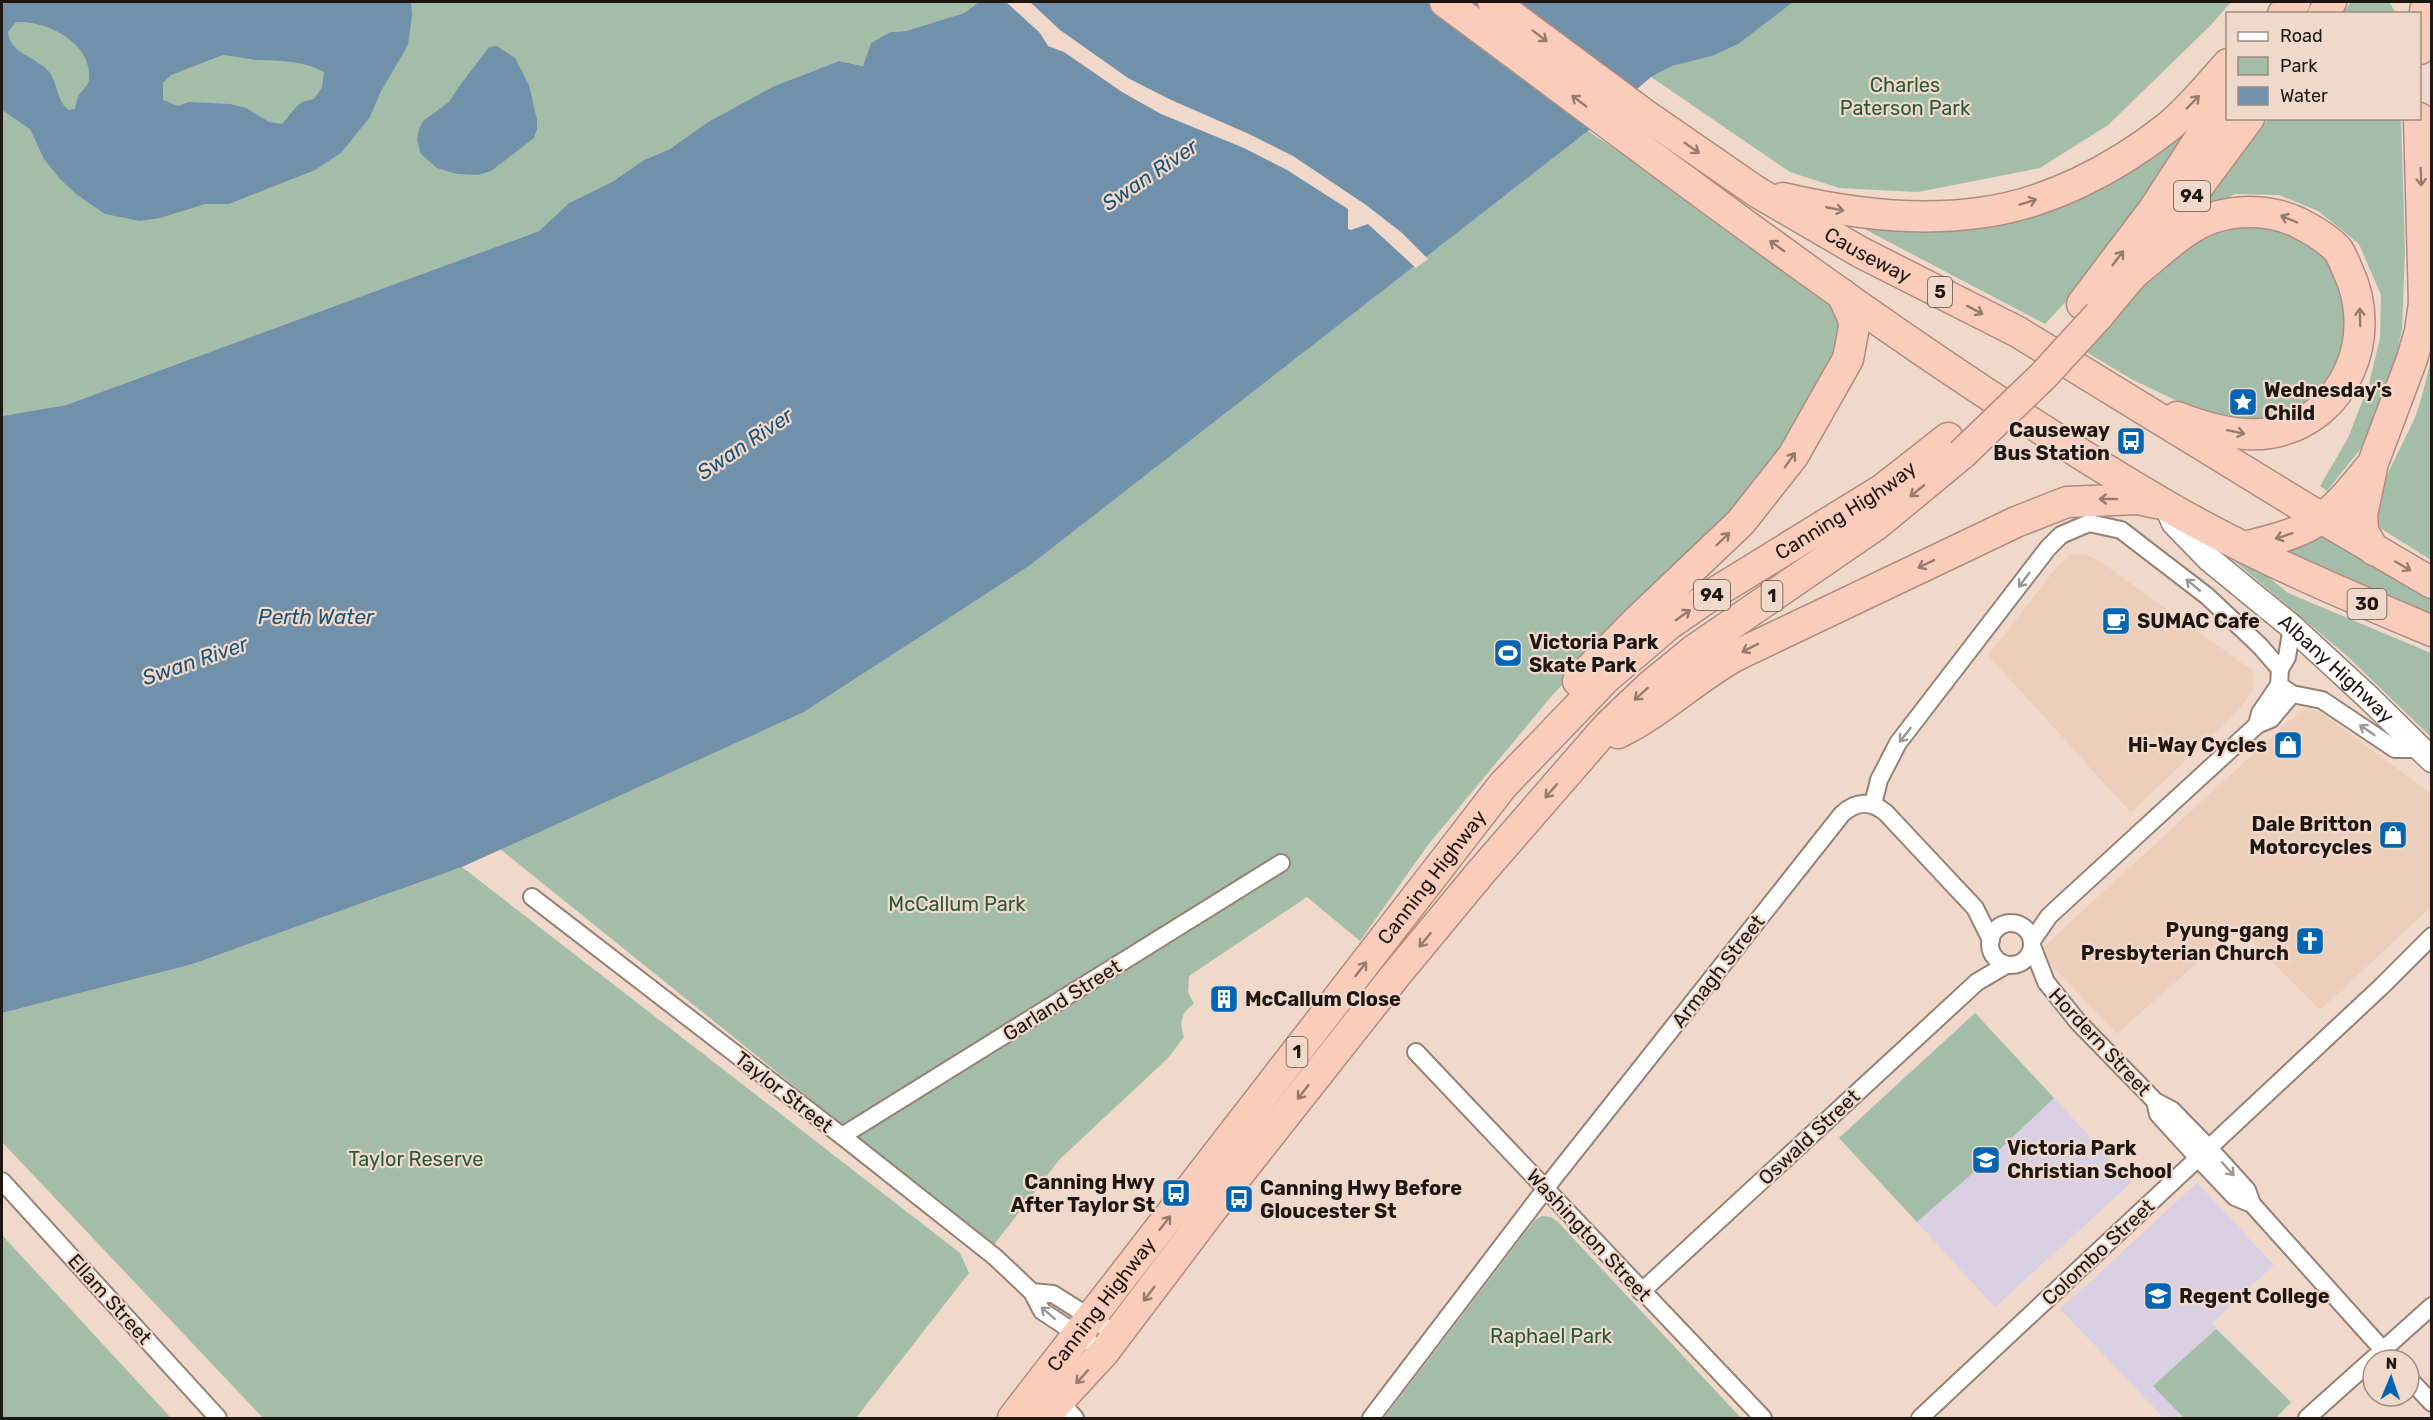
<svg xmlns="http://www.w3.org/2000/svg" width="2433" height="1420" font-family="Rubik,sans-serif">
<rect width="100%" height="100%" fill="#f0d9cb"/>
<path fill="#eccfbb" d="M2084 554 2098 560 2253 671V690L2241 707 2131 813 1988 655 2061 562 2071 555Z
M2302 709 2318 711 2431 793V907L2320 1010 2237 927 2117 1034 2046 960 2039 951Z"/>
<path fill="#dad0e4" d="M1975 1013 2132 1182 1995 1307 1839 1138Z
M2197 1183 2274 1265 2212 1323 2291 1402 2276 1418H2164L2060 1309Z"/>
<path fill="#a4bda8" d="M2 2H979L964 13 906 31 890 32 871 43 863 66 839 61 772 87 708 122 670 149 644 160 612 182 569 203 539 231 66 405 2 416Z
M1793 2H2231L2211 25 2108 125 2040 168 1918 192 1839 188 1790 172 1651 77 1672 66 1712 56Z
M2351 2H2389L2396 13H2343Z
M2268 119H2401L2405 251 2402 329 2390 387 2363 446 2327 491 2320 486 2348 438 2369 384 2380 338 2381 295 2359 244 2318 211 2279 195 2235 194 2190 216Z
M1588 131 1800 272 1837 308 1845 330 1817 394 1733 521 1598 646 1550 698 1428 845 1360 941 1307 897 1189 976 1188 992 1194 1004C1181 1012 1179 1023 1184 1037L1168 1058 1059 1160 993 1246 500 849 804 712 1029 566Z
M2176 131 2187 139 2071 296 2045 324 1853 223 1966 224Z
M2265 224 2301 237 2327 260 2346 290 2343 364 2319 394 2283 416 2243 421 2192 408 2133 380 2086 352C2114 319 2167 251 2205 235 2224 227 2244 226 2265 224Z
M2431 359V560L2380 528C2370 491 2406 444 2418 409 2423 393 2427 376 2431 359Z
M2318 532 2431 600V623L2276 557 2301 535Z
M2229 556 2265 574 2288 593 2431 653V737L2346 655Z
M462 867 960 1253 969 1273 856 1418H263L2 1142V1013L193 964Z
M1975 1013 2054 1098 1999 1150 1917 1222 1839 1138Z
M1542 1216 1551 1217 1558 1222 1741 1418H1384L1535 1220Z
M2 1235 171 1418H2Z
M2216 1329 2291 1402 2276 1418H2184L2153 1386Z"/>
<path fill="#7091a9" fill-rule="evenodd" d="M2 2H411L412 15 408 45 380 93 370 117 341 153 315 170 229 204H205L160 218 140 221 105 214 76 194 60 179 44 159 30 129 2 110ZM16 22C47 20 93 43 89 80 88 86 82 90 79 95 77 99 76 104 75 109L69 110C57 102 58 85 50 73 38 57 9 54 8 32ZM223 55C235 56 246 59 257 60 282 61 301 60 324 72L322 87 314 99C294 102 295 111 282 124L269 122 246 108 230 104 189 102 178 106 163 100V83L171 75Z
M979 2H1793L1738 44 1712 56 1672 66 1651 77 1588 131 1029 566 804 712 462 867 193 964 2 1013V416L66 405 539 231 569 203 612 182 644 160 670 149 708 122 772 87 839 61 863 66 871 43 890 32 906 31 964 13Z
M497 46 515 58 529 85 537 120V129L534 138 491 171 478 175 457 174 437 168 421 154 417 140 419 129 423 121 449 102 458 88 489 47Z"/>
<path fill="#f0d9cb" d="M1006 2H1030L1060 30 1128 78 1169 99 1249 134 1293 156 1366 205 1401 232 1428 259 1416 268 1368 224 1351 230 1348 229V209L1287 170 1244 148 1161 114 1122 92 1064 52 1048 46 1040 33Z"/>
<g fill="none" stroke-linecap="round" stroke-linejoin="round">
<g stroke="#968275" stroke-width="20">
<path id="street" d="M2292 627 2287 657 2280 669 2279 685 2292 694 2322 700 2395 749H2419
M2257 725 2260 713 2279 685
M1873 804 1879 780 1898 743 2048 548 2061 535 2089 523 2121 530 2207 596 2260 646 2280 669
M532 897 842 1136 995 1257 1032 1292 1042 1311 1104 1352
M1990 944a21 21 0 1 1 42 0a21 21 0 1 1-42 0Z
M2032 941 2049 916 2257 725 2271 719 2292 694
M2032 946 2046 982 2078 1022 2155 1101 2172 1110 2209 1148 2247 1190 2252 1204 2392 1360
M1416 1052 1763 1418
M2155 1101 2158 1114 2198 1158 2235 1197 2252 1204
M842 1136 1281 863
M2 1181 218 1418
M1032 1292 1053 1294 1118 1335
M1641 1292 1977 982 2006 965
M2409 1379 2432 1403
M1060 1401 1075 1418
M1371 1418 1556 1175 1842 814C1856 801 1871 800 1886 813L1975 908 1991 940
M1920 1418 2382 986 2432 936
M2307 1418 2432 1306"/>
</g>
<g stroke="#968275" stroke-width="27">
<g id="secondary">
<path id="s1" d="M2166 505 2174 523 2209 559 2292 627 2369 698 2432 760"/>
</g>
</g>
<g stroke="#ad8d80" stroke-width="33">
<g id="highway">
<path d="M1445 2C1680 176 1912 357 2165 505 2251 555 2341 593 2432 631"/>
<path id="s2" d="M1493 2 1644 114 1757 192 1860 252 2018 332 2323 519 2432 583"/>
<path d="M2283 14 2295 2"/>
<path d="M2323 14 2331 2"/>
<path d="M2420 49 2421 31 2427 2"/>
<path d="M1783 198C1847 213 1913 222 1978 213 2046 205 2115 169 2168 127 2190 109 2209 85 2228 64"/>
<path d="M2134 273C2158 255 2183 228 2212 218 2239 209 2271 210 2297 222 2311 229 2327 238 2338 250 2342 256 2345 264 2348 271 2379 336 2346 420 2270 433 2240 438 2205 428 2177 417"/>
<path d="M2082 304 2154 209 2228 95"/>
<path d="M2099 315 2134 273 2249 118"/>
<path d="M2244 547C2311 531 2326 523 2369 468"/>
<path d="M2374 550 2363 531 2362 515 2373 463 2412 359 2420 331 2424 303 2419 118"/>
<path d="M1578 681 1638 620 1741 522 1793 456 1848 359 1854 327 1853 318 1842 294"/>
<path d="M1618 733C1660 713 1694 679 1735 656L2016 522 2067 502 2138 499 2157 503"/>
<path id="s3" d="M1013 1418 1503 785 1606 678 1668 625 1716 592 1883 489 1948 438"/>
<path d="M1043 1418 1104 1352 1234 1180 1395 976 1482 871 1607 727 1650 686 1694 650 1876 525 1962 454"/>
</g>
</g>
<use href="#street" stroke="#fff" stroke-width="16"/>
<use href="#secondary" stroke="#fff" stroke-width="24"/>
<use href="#highway" stroke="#faccbb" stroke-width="30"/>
<g stroke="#ad8d80" stroke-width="33" stroke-linecap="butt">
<path id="highway-bridge" d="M1962 454 2043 376 2099 315"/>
</g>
<use href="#highway-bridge" stroke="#faccbb" stroke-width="30"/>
</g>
<defs><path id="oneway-shaft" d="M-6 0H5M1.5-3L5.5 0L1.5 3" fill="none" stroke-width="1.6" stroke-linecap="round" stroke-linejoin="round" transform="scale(1.5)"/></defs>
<g stroke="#977b6f">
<use href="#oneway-shaft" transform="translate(1540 36) rotate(37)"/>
<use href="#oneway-shaft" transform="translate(1579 101) rotate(-143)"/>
<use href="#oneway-shaft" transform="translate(2193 102) rotate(-46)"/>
<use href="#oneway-shaft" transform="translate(1692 148) rotate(35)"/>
<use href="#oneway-shaft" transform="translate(2421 177) rotate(88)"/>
<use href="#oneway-shaft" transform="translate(2028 202) rotate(-17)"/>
<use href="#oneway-shaft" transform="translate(1835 209) rotate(11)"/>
<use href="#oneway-shaft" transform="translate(2289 219) rotate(-157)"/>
<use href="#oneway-shaft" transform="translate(1777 246) rotate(-144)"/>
<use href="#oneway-shaft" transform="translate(2118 258) rotate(-53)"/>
<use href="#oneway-shaft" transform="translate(1975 310) rotate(27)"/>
<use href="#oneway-shaft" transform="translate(2360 317) rotate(-92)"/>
<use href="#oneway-shaft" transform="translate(2236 432) rotate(12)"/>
<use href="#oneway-shaft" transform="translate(1790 460) rotate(-55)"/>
<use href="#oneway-shaft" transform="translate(1917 491) rotate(141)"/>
<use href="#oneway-shaft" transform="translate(2108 499) rotate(180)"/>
<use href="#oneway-shaft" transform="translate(2284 536) rotate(162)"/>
<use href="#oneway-shaft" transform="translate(1723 539) rotate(-44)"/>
<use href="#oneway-shaft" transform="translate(1926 564) rotate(154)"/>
<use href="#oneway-shaft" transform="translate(2403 566) rotate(30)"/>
<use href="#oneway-shaft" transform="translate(1683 615) rotate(-35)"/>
<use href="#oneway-shaft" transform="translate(1750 648) rotate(153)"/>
<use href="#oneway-shaft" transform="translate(1641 694) rotate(138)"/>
<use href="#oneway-shaft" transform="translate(1551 791) rotate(131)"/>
<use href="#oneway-shaft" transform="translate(1425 940) rotate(129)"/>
<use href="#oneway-shaft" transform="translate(1361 969) rotate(-52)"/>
<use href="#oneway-shaft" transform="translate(1303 1092) rotate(128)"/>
<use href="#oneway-shaft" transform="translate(1165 1223) rotate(-52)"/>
<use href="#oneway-shaft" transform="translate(1149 1294) rotate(127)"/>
<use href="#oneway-shaft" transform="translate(1082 1377) rotate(132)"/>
</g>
<g stroke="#9a9794">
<use href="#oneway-shaft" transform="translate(2024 580) rotate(127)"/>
<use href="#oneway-shaft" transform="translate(2193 585) rotate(-140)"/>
<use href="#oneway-shaft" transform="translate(2367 730) rotate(-146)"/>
<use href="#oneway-shaft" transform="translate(1905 735) rotate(128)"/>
<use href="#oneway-shaft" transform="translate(2228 1169) rotate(48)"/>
<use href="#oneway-shaft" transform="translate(1048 1313) rotate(-139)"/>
</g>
<defs>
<g id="sight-square" transform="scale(1.5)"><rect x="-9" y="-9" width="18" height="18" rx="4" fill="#0365b2" stroke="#f0d9cb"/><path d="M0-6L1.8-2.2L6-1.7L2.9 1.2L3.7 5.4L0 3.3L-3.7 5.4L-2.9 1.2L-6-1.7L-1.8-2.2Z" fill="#fff"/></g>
<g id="bus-square" transform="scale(1.5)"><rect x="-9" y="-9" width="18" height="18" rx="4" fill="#0365b2" stroke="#f0d9cb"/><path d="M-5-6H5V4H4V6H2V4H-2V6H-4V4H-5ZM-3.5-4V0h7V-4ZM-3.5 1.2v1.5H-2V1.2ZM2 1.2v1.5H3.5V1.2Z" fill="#fff"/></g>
<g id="cafe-square" transform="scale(1.5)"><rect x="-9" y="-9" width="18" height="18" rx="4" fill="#0365b2" stroke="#f0d9cb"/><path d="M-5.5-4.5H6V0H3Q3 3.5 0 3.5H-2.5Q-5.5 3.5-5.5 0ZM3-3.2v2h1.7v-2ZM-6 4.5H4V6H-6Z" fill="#fff"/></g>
<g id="stadium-square" transform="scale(1.5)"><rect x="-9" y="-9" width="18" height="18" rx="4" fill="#0365b2" stroke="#f0d9cb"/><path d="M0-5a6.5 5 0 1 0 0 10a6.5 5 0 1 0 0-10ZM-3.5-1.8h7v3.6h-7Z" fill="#fff"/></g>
<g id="shop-square" transform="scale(1.5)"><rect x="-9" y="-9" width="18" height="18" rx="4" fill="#0365b2" stroke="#f0d9cb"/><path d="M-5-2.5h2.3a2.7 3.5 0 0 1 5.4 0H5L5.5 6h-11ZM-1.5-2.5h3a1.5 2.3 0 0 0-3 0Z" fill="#fff"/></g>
<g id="church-square" transform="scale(1.5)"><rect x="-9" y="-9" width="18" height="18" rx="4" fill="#0365b2" stroke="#f0d9cb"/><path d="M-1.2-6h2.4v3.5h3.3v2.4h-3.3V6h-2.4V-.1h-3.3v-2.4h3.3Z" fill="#fff"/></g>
<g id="building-square" transform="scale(1.5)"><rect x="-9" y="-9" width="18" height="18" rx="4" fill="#0365b2" stroke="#f0d9cb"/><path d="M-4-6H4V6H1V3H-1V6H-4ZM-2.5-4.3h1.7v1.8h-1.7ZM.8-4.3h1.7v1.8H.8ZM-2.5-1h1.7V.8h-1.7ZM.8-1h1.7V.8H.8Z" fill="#fff"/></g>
<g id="school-square" transform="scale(1.5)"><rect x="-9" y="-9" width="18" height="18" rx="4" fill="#0365b2" stroke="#f0d9cb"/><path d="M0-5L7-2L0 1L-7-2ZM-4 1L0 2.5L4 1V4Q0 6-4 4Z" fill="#fff"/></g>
</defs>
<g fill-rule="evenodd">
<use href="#sight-square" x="2243" y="402"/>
<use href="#bus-square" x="2131" y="441"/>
<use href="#cafe-square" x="2116" y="621"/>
<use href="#stadium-square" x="1508" y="653"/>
<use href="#shop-square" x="2288" y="745"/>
<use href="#shop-square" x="2393" y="835"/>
<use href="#church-square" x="2310" y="941"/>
<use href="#building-square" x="1224" y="999"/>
<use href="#school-square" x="1986" y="1160"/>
<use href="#bus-square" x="1176" y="1193"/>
<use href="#bus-square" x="1239" y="1199"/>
<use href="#school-square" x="2158" y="1296"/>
</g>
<g text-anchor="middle" stroke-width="4.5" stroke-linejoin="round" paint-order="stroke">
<g fill="#f0d9cb" stroke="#5e524a" stroke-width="1.5">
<rect x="2174" y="181" width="36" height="30" rx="4.5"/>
<rect x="1928" y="277" width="24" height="30" rx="4.5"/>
<rect x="1694" y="580" width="36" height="30" rx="4.5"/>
<rect x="1761.5" y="581" width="21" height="30" rx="4.5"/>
<rect x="2347.5" y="589" width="39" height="30" rx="4.5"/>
<rect x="1286.5" y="1037" width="21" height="30" rx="4.5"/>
</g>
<g font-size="18" font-weight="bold" fill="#1f1812">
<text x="2192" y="202">94</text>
<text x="1940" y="298">5</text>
<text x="1712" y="601">94</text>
<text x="1772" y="602">1</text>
<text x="2367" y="610">30</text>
<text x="1297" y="1058">1</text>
</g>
<g font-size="20" fill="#275935" stroke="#f0d9cb">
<text x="1905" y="92">Charles<tspan x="1905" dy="23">Paterson Park</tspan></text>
<text x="957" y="911">McCallum Park</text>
<text x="416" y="1166">Taylor Reserve</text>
<text x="1551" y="1343">Raphael Park</text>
</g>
<g font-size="20" fill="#1f1812" stroke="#f0d9cb">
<text dy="7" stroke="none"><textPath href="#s2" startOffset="453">Causeway</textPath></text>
<text dy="7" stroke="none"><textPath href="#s3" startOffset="1242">Canning Highway</textPath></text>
<text dy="7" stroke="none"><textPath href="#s1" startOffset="238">Albany Highway</textPath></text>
<text dy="7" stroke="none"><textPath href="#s3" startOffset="684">Canning Highway</textPath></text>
<text transform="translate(1718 971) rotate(-52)" y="7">Armagh Street</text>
<text transform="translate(1062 1000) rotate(-32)" y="7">Garland Street</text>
<text transform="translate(2100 1042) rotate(47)" y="7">Hordern Street</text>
<text transform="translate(784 1092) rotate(38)" y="7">Taylor Street</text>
<text transform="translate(1809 1137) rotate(-43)" y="7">Oswald Street</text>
<text transform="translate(1589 1235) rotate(47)" y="7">Washington Street</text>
<text transform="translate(2098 1252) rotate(-43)" y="7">Colombo Street</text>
<text transform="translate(110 1299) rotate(48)" y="7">Ellam Street</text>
<text dy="7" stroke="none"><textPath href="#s3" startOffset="144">Canning Highway</textPath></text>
</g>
<g font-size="20" font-weight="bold" fill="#1f1812" stroke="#f0d9cb" text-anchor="start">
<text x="2264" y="397">Wednesday's<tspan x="2264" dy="23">Child</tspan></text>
<text x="2110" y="437" text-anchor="end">Causeway<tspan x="2110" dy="23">Bus Station</tspan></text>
<text x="2137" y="628">SUMAC Cafe</text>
<text x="1529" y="649">Victoria Park<tspan x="1529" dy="23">Skate Park</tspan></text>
<text x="2267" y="752" text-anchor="end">Hi-Way Cycles</text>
<text x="2372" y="831" text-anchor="end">Dale Britton<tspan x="2372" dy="23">Motorcycles</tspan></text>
<text x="2289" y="937" text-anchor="end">Pyung-gang<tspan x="2289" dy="23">Presbyterian Church</tspan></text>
<text x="1245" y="1006">McCallum Close</text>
<text x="2007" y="1155">Victoria Park<tspan x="2007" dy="23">Christian School</tspan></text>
<text x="1155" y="1189" text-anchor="end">Canning Hwy<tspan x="1155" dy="23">After Taylor St</tspan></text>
<text x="1260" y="1195">Canning Hwy Before<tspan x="1260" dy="23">Gloucester St</tspan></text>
<text x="2179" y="1303">Regent College</text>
</g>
<g font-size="21" font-style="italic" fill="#1c5376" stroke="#f0d9cb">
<text transform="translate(1150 175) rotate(-34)" y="7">Swan River</text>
<text transform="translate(745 444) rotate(-34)" y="7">Swan River</text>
<text x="316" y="624">Perth Water</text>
<text transform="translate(195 661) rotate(-19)" y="7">Swan River</text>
</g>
</g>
<rect width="2433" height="1420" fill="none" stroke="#1f1812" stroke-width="6"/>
<rect x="2226" y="12" width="195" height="108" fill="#f0d9cb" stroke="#9c8c81" stroke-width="1.5"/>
<rect x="2238" y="32" width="30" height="9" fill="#ffffff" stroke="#9c8c81" stroke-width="1.5"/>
<text x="2280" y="42" font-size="18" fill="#1f1812">Road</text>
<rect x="2238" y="57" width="30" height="18" fill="#a4bda8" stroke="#9c8c81" stroke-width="1.5"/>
<text x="2280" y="72" font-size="18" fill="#1f1812">Park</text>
<rect x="2238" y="87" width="30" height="18" fill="#7091a9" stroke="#9c8c81" stroke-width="1.5"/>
<text x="2280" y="102" font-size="18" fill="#1f1812">Water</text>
<g transform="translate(2391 1378) rotate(2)"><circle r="28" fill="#f0d9cb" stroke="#9c8c81" stroke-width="1.5"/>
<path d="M0-4.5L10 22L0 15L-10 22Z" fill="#0365b2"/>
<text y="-9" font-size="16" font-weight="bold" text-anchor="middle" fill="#1f1812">N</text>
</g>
</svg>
